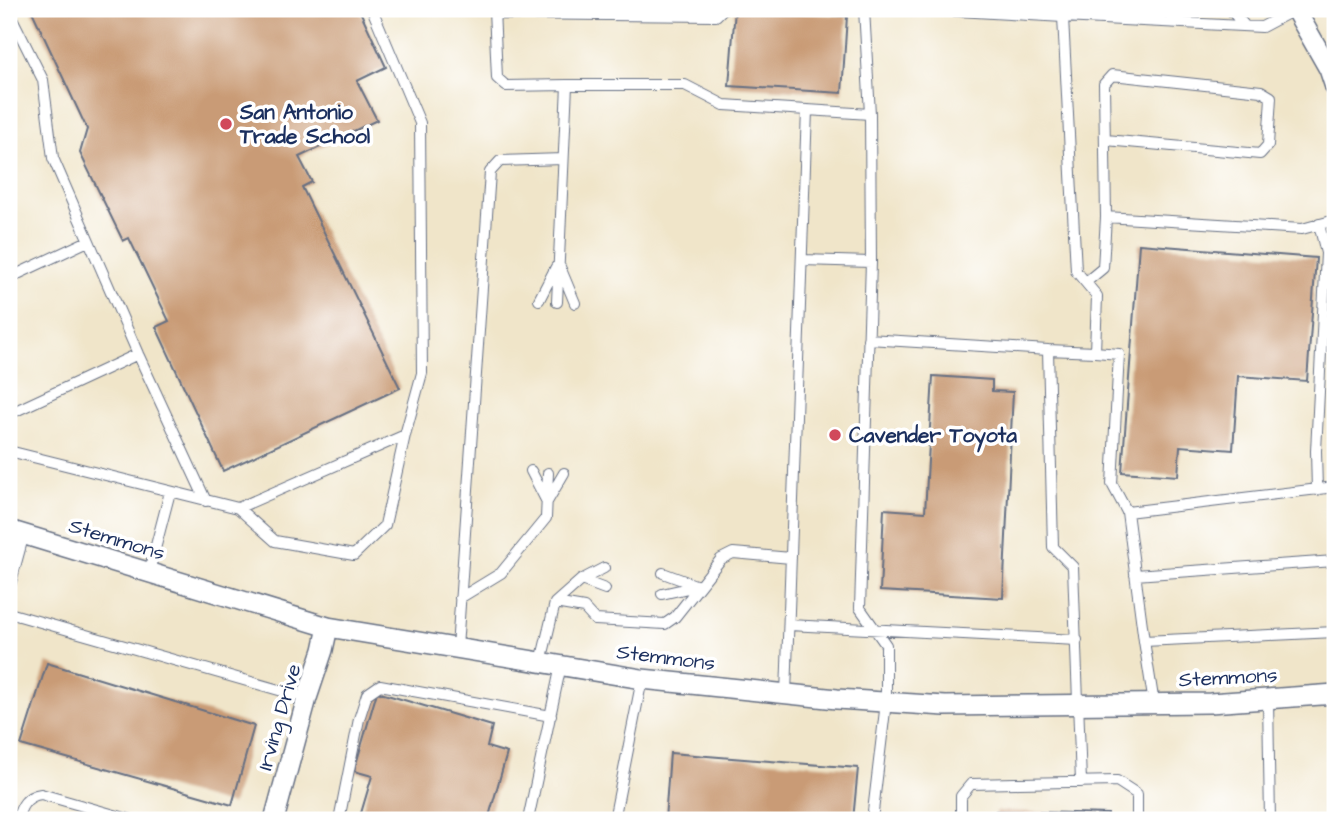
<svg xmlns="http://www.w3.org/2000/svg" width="1344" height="829" font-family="'Architects Daughter',sans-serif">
<rect width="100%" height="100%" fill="#fff"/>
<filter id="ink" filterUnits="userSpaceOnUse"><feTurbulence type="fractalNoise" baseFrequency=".0143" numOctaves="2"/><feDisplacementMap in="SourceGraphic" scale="14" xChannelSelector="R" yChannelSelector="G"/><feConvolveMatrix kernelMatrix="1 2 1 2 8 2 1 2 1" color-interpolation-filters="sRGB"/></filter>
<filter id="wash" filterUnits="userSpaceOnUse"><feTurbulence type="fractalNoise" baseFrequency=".00686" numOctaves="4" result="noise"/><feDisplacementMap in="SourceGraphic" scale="28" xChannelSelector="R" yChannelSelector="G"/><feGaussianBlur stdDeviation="1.57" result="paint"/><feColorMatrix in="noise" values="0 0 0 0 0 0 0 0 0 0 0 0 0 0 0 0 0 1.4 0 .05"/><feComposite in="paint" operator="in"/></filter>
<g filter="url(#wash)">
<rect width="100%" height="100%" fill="#f0e5c9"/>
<g id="blocks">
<path fill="#c99b76" d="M31 9H359L386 67 357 81 377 120 299 157 312 182 302 187 400 388 223 471 156 327 169 321 129 238 123 241 80 153 87 129Z
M735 9 847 16 842 93 729 86Z
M1139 244 1316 258 1307 381 1238 376 1233 450 1180 446 1178 476 1122 472Z
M933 376 992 380V391L1013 392 1003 598 880 591 884 509 925 512Z
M47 663 254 726 232 805 21 745Z
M377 692 492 726 487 747 507 753 488 820H359L372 776 354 771Z
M670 753 858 768 853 820H665Z
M996 811 1108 814V820H996Z"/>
</g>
</g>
<g filter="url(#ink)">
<use href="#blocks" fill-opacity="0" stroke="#666f83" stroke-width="2"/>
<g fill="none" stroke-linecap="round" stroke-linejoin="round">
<g stroke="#666f83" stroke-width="12">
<path id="service" d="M494 9 497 78 506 86 567 85
M864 9 870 114 871 262 860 608 886 645V702L872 820
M924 9 1063 17
M1230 9 1245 26
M9 12 43 80 53 158 138 354 206 501
M494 14 716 16 723 9
M1106 140 1260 154 1268 145 1271 97 1261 91 1112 75 1104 84 1106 217
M802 260 871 262
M560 267 575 303
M9 278 88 241
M1086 282 1103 268 1106 217 1302 229 1335 220
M539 300 556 267
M557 302 567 85H685L724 105 807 110
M868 339 1048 350
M1095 352 1119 354 1112 484 1127 512
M9 414 138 354
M9 451 238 508 405 435 422 373 420 123 372 9
M531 471 547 502
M1317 490 1316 451 1326 253 1319 224
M547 502 564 473
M238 508 275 541 354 555 385 525 405 435
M149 572 170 492
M663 573 698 586
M1135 575 1335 561
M581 580 605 589
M9 589 24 534
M662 594 697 586
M460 598 501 573 546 518 548 473
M555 603 584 608 595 620 665 624 675 617 721 559 733 553 791 558
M9 613 307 698
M789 625 1077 640
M1144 641 1335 632
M457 648 490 172 500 161 563 159
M541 662 555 603 581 580 604 568
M786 694 807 110 870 114
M1268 699 1270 820
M1154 704 1144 641 1127 512 1335 487
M1081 782 1073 567 1053 547 1048 350 1095 352 1097 296 1076 271 1063 17 1262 27 1296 9
M17 820C21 806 26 796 41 794L132 820
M339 820 359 719 367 694 380 685 551 716
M528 820 561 665
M614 820 642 679
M961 820V796L971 784 1117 781 1137 794V820"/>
</g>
<g stroke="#666f83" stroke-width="22">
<path id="minor" d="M1295 9 1329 69 1335 87
M9 530 328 627 642 679 837 699 945 706 1210 703 1335 694
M274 820 307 698 323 650 328 627"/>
</g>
<use href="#service" stroke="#fff" stroke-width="10"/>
<use href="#minor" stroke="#fff" stroke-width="19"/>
</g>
</g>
<g fill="#d1495b" stroke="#fff" stroke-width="2.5">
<circle cx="226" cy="124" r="7"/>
<circle cx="835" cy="435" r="7"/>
</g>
<g text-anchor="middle" stroke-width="7" stroke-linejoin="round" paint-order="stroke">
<g font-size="21" font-weight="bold" fill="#1b2f5e" stroke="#fff" text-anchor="start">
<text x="240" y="119">San Antonio<tspan x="240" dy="24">Trade School</tspan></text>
<text x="849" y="442">Cavender Toyota</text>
</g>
<g font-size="21" fill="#1b2f5e" stroke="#fff">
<text transform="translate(117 539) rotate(17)" y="7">Stemmons</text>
<text transform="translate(666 657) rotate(7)" y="7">Stemmons</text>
<text transform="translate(1228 677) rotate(-3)" y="7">Stemmons</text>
<text transform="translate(279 717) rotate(-74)" y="7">Irving Drive</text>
</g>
</g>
<rect width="1344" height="829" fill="none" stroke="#fff" stroke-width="35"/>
</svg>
